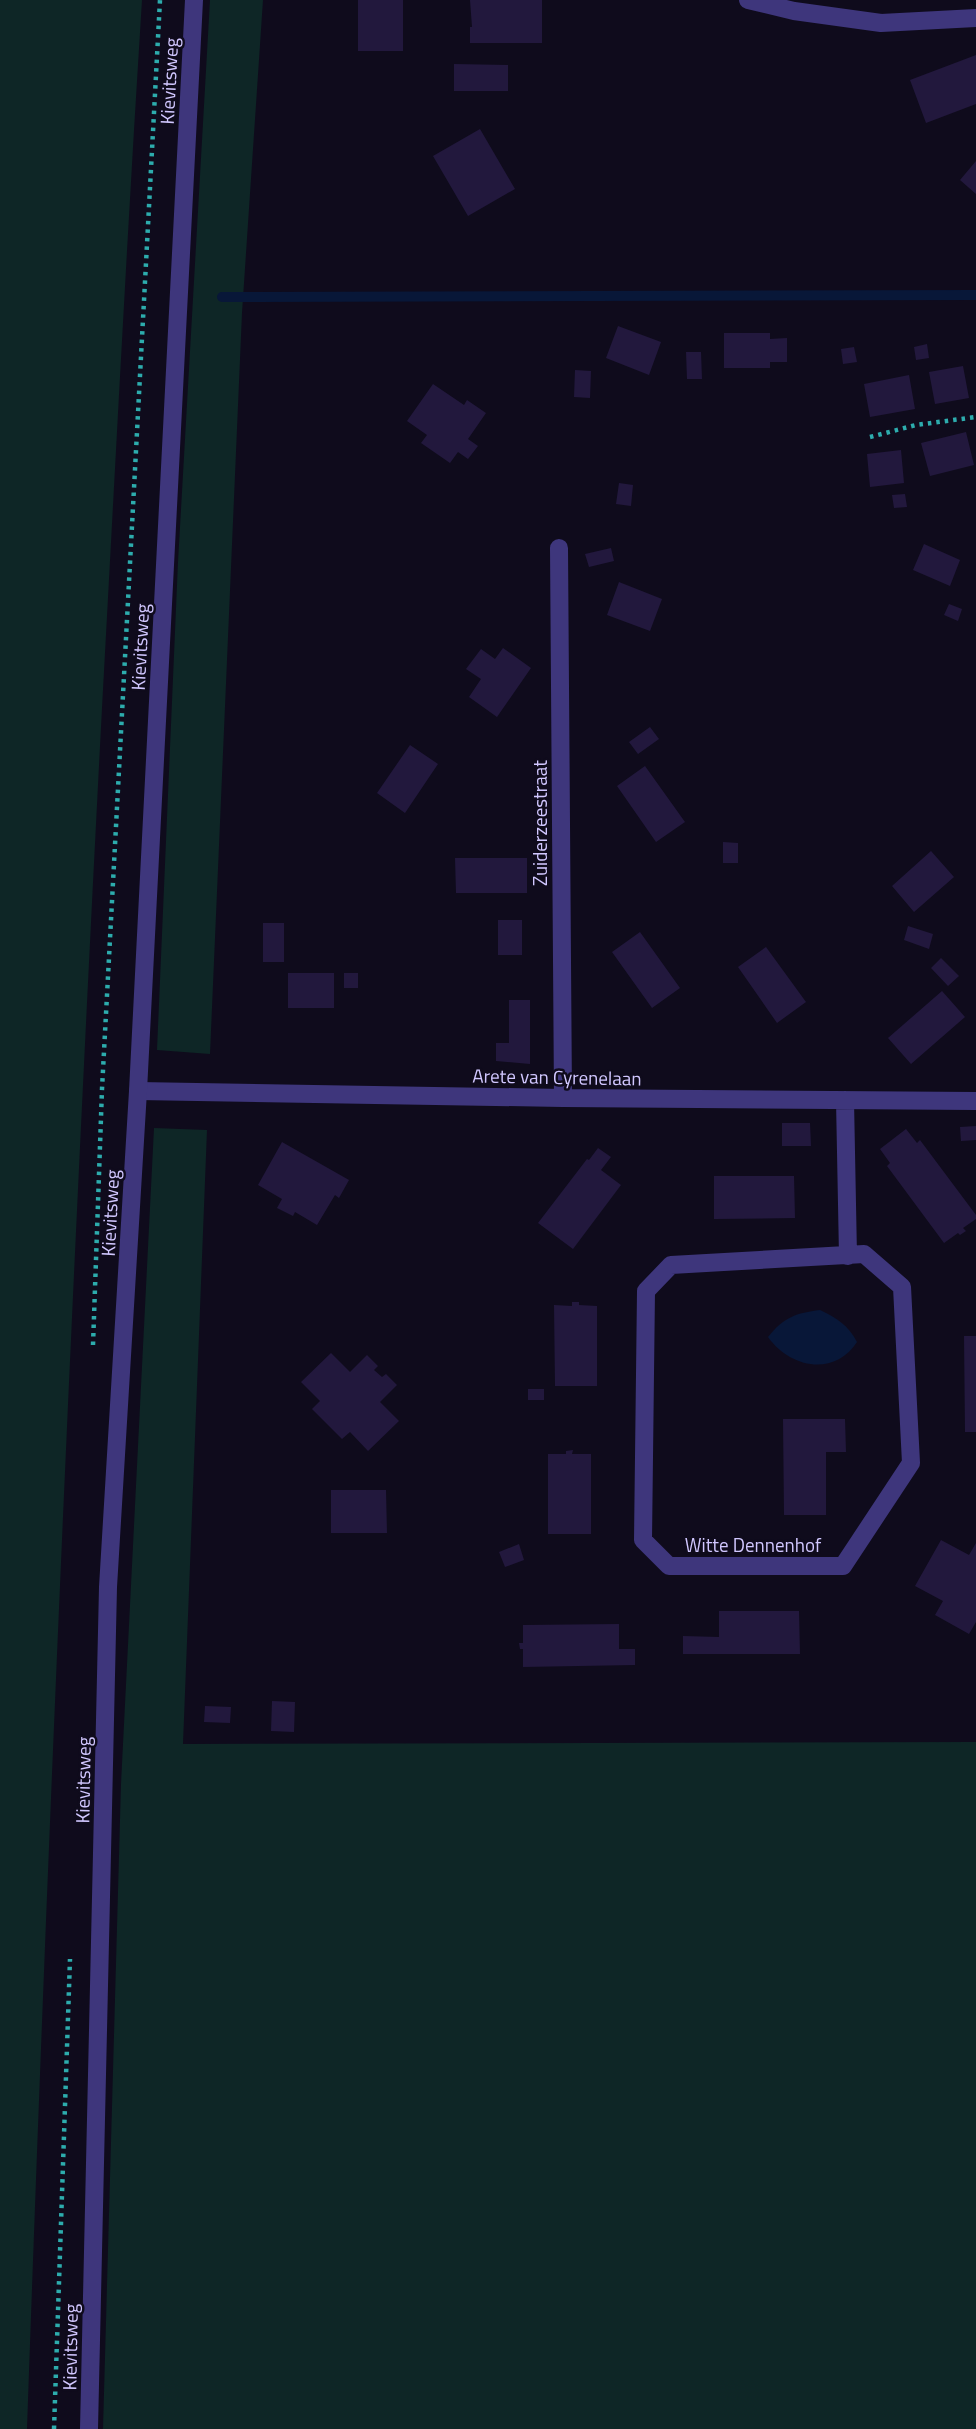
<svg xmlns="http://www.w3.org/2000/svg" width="976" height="2429" font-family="'Titillium Web',sans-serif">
<rect width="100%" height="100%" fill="#0f0b1c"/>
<path fill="#0e2626" d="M0 0H142C127 236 115 472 102 708 72 1281 47 1855 27 2429H0Z
M210 0H263L242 313 210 1054 157 1050 178 562Z
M154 1128 207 1130 183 1744 976 1742V2429H103L121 1784Z"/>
<path fill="#081738" d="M820 1310C837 1318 848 1325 857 1342 834 1377 790 1368 768 1337 784 1317 796 1313 820 1310Z"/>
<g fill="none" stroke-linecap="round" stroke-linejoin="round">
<path stroke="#081738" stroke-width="10" d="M222 297 976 295"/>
</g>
<path fill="#22183d" d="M358 0H403V51H358Z
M470 0H542V43H470V27H472Z
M976 55V104L926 123 910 80Z
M454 64 508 65V91H454Z
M480 129 515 189 468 216 433 156Z
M976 161V194L960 180Z
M618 326 661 342 649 375 606 358Z
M724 333H770V339L787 338V362H770V368H724Z
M927 344 929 358 916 360 914 347Z
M854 347 857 362 843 364 841 349Z
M686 352H701L702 379H687Z
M963 366 969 398 935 404 929 372Z
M575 370 591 371 590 398 574 397Z
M909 375 915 409 870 417 864 384Z
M433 384 464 405 467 400 486 413 468 439 478 446 468 459 458 452 450 463 421 443 427 435 407 421Z
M966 432 974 465 930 476 921 443Z
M901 450 904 483 870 487 867 454Z
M619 483 633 485 631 506 616 504Z
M905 494 907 507 894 508 892 495Z
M924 544 960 560 950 586 913 570Z
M611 548 614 561 589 567 585 554Z
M619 582 662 599 650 631 607 615Z
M949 604 962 609 958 621 944 615Z
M503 648 531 668 497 717 469 697 481 679 466 669 481 649 495 659Z
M650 727 659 739 638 754 629 742Z
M410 745 438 764 405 813 377 793Z
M645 766 685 822 656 842 617 786Z
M723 842 738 843V863H723Z
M931 851 954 877 914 912 892 886Z
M455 858H527V893H456Z
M498 920H522V955H498Z
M263 923H284V962H263Z
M908 926 933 934 929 949 904 940Z
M640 932 680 988 652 1008 612 952Z
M766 947 806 1002 777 1023 738 967Z
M941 958 959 976 948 986 931 968Z
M288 973H334V1008H288Z
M344 973H358V988H344Z
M942 991 965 1017 911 1064 888 1038Z
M509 1000H530V1064L496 1061V1043H509Z
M782 1123H810L811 1146H782Z
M976 1126V1140L961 1141 960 1127Z
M906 1129 917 1143 920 1140 976 1215V1219L963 1228 966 1231 960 1235 958 1233 944 1243 887 1166 890 1163 880 1149Z
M282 1142 349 1180 339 1198 335 1195 317 1225 295 1212 293 1216 277 1208 282 1199 258 1185Z
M598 1148 611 1157 601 1170 621 1185 573 1249 538 1223 587 1159 589 1160Z
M714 1176H794L795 1218 714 1219Z
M572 1302H579V1305L597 1306V1386H555L554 1305 572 1306Z
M964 1336H976V1432H965Z
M331 1353 350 1372 367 1355 378 1366 374 1370 382 1377 386 1374 397 1385 380 1402 399 1421 368 1451 350 1432 342 1439 312 1409 320 1401 301 1382Z
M528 1389H544V1400H528Z
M783 1419H845L846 1452H826V1515H784Z
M573 1450 572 1454H591V1534H548V1454H566V1451Z
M331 1490H386L387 1533H331Z
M941 1540 969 1555 976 1543V1622L969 1634 935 1615 943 1601 915 1586Z
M519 1544 524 1560 505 1567 499 1552Z
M719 1611H799L800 1654H683V1636L719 1637Z
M619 1624V1649H635V1665L523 1667V1649H520L519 1643H523V1625Z
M272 1701 295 1702 294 1732 271 1731Z
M205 1706 231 1707 230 1723 204 1722Z"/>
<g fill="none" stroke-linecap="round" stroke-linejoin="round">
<path stroke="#2dacad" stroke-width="4.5" stroke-dasharray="3.5 5" stroke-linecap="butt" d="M870 437 916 425 976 417
M93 1345 102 1089 160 0
M54 2429 70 1959"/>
<path stroke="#3e367c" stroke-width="18" d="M748 0 794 11 881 23 976 18
M559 548 563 1098
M138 1091 563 1098 976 1101
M845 1100 848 1256
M864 1254 902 1287 911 1463 843 1566H669L643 1540 646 1291 671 1265Z"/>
<path stroke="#3e367c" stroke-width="18" d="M89 2429 108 1587 138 1091 194 0"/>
</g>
<g text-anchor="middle" stroke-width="5" stroke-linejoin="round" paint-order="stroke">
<g font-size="19" fill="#d1c7ff" stroke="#0f0b1c">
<text transform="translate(169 81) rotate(-87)" y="7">Kievitsweg</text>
<text transform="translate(140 647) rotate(-87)" y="7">Kievitsweg</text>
<text transform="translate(540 823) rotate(-90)" y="7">Zuiderzeestraat</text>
<text transform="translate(557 1077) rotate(1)" y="7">Arete van Cyrenelaan</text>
<text transform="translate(110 1213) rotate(-87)" y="7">Kievitsweg</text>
<text x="753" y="1552">Witte Dennenhof</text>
<text transform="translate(83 1780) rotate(-89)" y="7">Kievitsweg</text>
<text transform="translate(70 2347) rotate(-89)" y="7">Kievitsweg</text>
</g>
</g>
</svg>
